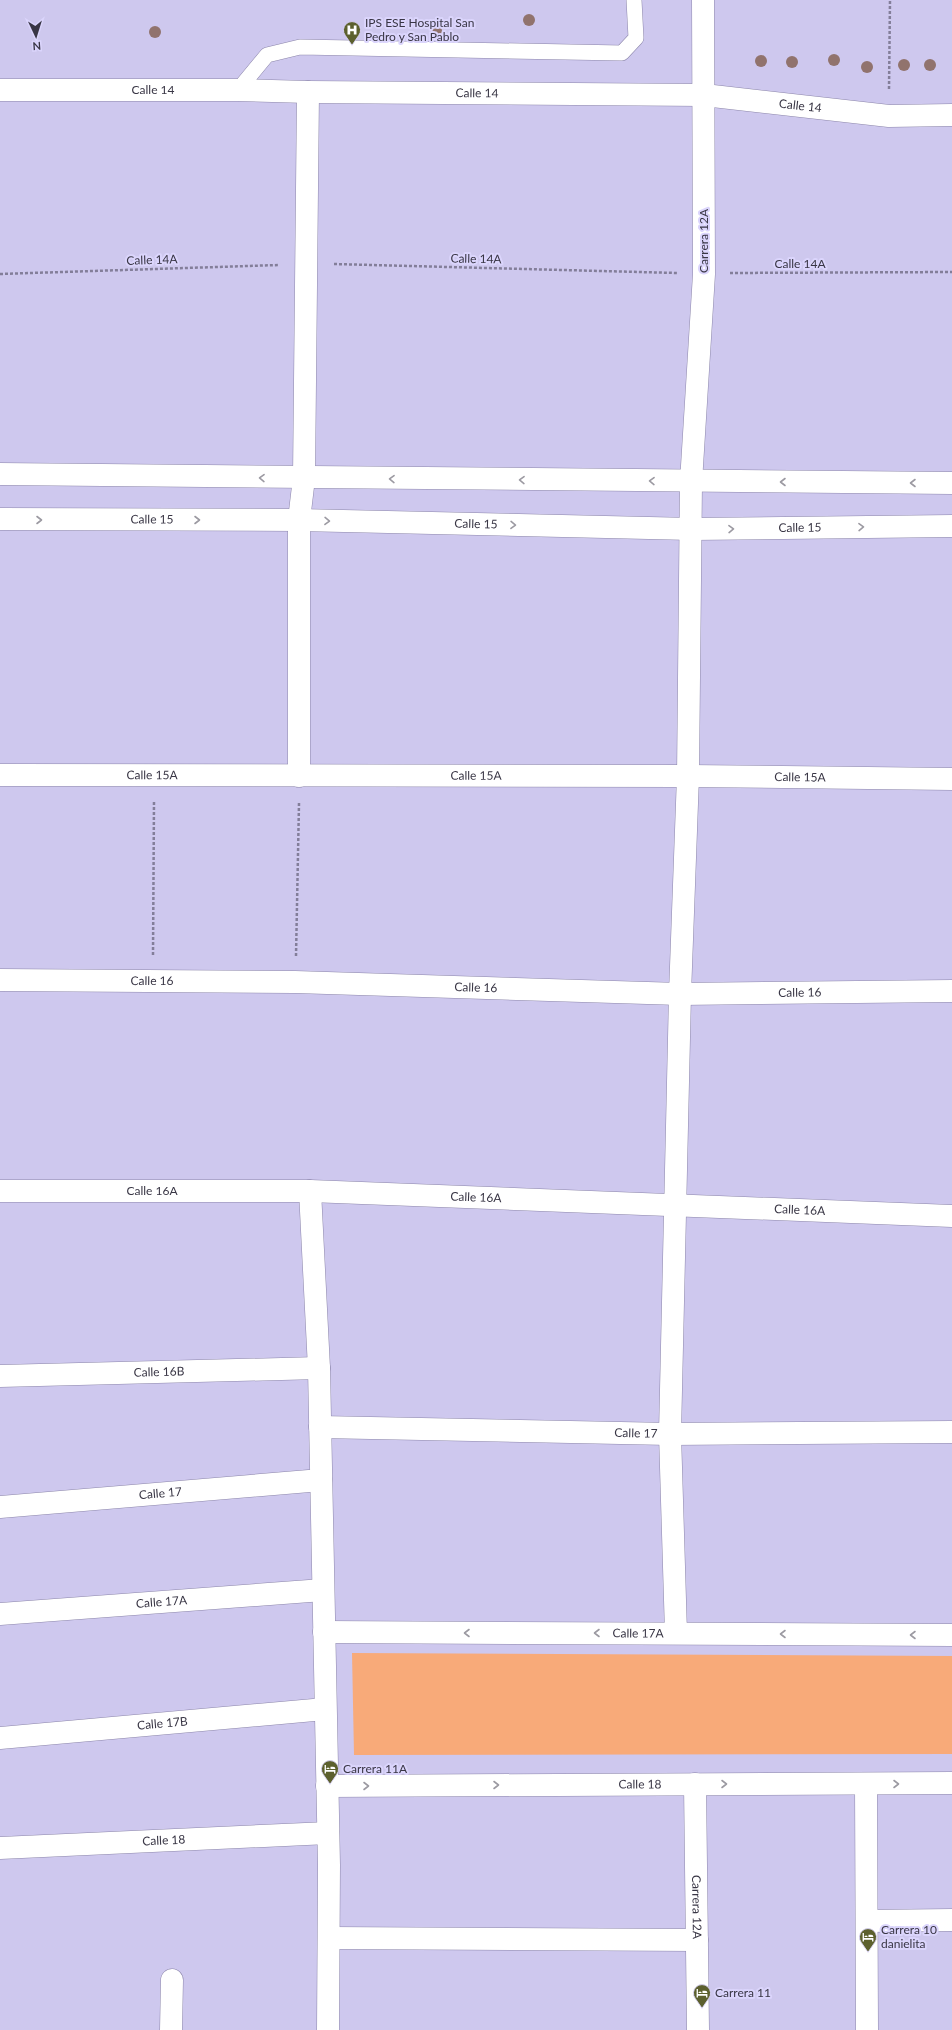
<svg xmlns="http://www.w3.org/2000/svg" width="952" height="2030" font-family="Lato,sans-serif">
<rect width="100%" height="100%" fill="#cec8ee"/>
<path fill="#f8aa79" d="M352 1653 952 1656V1754L354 1755Z"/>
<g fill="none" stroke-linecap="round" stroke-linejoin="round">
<g stroke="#8c86aa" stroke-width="16">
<path id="lane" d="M238 90 267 55 300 47 622 53 636 38 634 0"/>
</g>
<g stroke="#8c86aa" stroke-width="23">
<g id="street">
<path id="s1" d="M0 90H238L308 92 704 95 889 116 952 115"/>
<path id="s2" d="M0 775 688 776 952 779"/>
<path d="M299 776V520L304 478 308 92"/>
<path id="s3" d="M0 980 295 982 680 994 952 991"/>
<path id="s4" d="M0 1191H310L952 1216"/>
<path d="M310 1191 319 1368 329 1865 328 2030"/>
<path id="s5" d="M0 1376 319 1368"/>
<path id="s6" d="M320 1427 670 1434 952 1432"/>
<path id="s7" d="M0 1507 321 1480"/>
<path id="s8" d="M0 1614 323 1590"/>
<path id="s9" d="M324 1632 952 1635"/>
<path d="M676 1633 670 1434 680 994 688 776 691 482 704 274 703 0"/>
<path id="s10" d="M0 1738 325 1709"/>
<path id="s11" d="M695 1784 698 2030"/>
<path d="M866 1784 867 2030"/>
<path id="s12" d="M327 1786 952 1783"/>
<path id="s13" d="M0 1848 328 1833"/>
<path d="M867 1921 952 1920"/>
<path d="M329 1938 697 1940"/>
<path d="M171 2030 172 1980"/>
</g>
</g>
<g stroke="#8c86aa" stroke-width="23">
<g id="primary">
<path d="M0 474 952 483"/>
<path id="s14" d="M0 519 299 520 692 529 952 526"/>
</g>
</g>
<path stroke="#837e99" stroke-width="2.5" stroke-dasharray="3 2" stroke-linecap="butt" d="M889 89 890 0
M334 264 677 273
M730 273 952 272
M0 274 279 265
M153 955 154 802
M296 956 299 803"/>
<use href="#lane" stroke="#fff" stroke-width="15"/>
<use href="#street" stroke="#fff" stroke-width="22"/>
<use href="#primary" stroke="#fff" stroke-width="22"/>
</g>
<g fill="#91736d">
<circle cx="529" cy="20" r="6"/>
<circle cx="436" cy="31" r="6"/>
<circle cx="155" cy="32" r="6"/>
<circle cx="834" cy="60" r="6"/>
<circle cx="761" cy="61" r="6"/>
<circle cx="792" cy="62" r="6"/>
<circle cx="904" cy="65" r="6"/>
<circle cx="930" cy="65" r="6"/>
<circle cx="867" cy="67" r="6"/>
</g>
<defs><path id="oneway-chevron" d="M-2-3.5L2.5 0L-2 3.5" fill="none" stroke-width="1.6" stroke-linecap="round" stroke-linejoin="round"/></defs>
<g stroke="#9c9aa2">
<use href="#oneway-chevron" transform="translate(262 478) rotate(-179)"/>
<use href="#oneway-chevron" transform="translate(392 479) rotate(-179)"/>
<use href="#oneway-chevron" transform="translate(522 480) rotate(-179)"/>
<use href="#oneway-chevron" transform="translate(652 481) rotate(-179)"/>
<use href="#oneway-chevron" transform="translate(783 482) rotate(-180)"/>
<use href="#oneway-chevron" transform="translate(913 483) rotate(-180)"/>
<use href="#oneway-chevron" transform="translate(39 520)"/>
<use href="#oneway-chevron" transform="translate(197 520)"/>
<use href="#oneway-chevron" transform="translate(327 521) rotate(1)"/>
<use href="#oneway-chevron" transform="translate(513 525) rotate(1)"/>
<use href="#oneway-chevron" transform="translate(861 527) rotate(-1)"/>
<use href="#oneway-chevron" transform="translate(731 529) rotate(-1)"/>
<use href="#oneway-chevron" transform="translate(467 1633) rotate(-180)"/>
<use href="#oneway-chevron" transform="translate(597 1633) rotate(-180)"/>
<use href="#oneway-chevron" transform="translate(783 1634) rotate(-180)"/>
<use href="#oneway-chevron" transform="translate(913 1635) rotate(-180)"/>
<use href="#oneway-chevron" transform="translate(724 1784)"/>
<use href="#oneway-chevron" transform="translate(896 1784)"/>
<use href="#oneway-chevron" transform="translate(496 1785)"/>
<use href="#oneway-chevron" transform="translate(366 1786)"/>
</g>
<defs>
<g id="hospital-pin" transform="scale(0.9)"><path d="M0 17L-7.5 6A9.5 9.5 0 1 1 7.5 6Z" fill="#5c602e" stroke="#dbd5fc"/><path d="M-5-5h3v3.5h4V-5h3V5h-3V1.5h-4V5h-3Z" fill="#fff"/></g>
<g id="hotel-pin" transform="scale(0.9)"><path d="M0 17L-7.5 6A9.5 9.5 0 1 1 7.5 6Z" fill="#5c602e" stroke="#dbd5fc"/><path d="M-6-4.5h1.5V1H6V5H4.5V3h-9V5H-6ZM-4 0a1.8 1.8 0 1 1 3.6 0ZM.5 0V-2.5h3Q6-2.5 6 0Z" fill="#fff"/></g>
</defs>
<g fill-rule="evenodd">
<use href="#hospital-pin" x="352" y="30"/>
<use href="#hotel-pin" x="330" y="1769"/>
<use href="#hotel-pin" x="868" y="1937"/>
<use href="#hotel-pin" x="702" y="1993"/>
</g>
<g text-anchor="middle" stroke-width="4" stroke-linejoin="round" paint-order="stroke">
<g font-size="12" fill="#393645" stroke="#dbd5fc" text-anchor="start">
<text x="365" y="27">IPS ESE Hospital San<tspan x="365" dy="14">Pedro y San Pablo</tspan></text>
<text x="343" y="1773">Carrera 11A</text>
<text x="881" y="1934">Carrera 10<tspan x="881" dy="14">danielita</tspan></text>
<text x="715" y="1997">Carrera 11</text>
</g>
<g font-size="12" fill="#393645" stroke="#dbd5fc">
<text dy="4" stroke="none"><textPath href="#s1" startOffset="153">Calle 14</textPath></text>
<text dy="4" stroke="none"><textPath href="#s1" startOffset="477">Calle 14</textPath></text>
<text dy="4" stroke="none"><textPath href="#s1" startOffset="801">Calle 14</textPath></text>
<text transform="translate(704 241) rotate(-90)" y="4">Carrera 12A</text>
<text transform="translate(476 259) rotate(1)" y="4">Calle 14A</text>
<text transform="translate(152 260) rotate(-2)" y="4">Calle 14A</text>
<text x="800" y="268">Calle 14A</text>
<text dy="4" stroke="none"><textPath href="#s14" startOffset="152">Calle 15</textPath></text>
<text dy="4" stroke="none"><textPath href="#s14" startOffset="476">Calle 15</textPath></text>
<text dy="4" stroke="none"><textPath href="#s14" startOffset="800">Calle 15</textPath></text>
<text dy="4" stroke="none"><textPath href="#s2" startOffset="152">Calle 15A</textPath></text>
<text dy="4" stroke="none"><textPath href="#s2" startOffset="476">Calle 15A</textPath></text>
<text dy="4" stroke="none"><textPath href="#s2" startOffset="800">Calle 15A</textPath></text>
<text dy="4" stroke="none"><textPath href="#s3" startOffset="152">Calle 16</textPath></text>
<text dy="4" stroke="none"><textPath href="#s3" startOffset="476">Calle 16</textPath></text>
<text dy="4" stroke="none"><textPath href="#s3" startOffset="800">Calle 16</textPath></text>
<text dy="4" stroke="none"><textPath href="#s4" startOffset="152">Calle 16A</textPath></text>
<text dy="4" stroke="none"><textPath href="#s4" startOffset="476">Calle 16A</textPath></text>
<text dy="4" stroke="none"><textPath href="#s4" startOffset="800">Calle 16A</textPath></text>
<text dy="4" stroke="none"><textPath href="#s5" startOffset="159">Calle 16B</textPath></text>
<text dy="4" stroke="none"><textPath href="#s6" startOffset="316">Calle 17</textPath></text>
<text dy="4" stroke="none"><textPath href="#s7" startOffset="161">Calle 17</textPath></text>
<text dy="4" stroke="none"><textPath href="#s8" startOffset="162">Calle 17A</textPath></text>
<text dy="4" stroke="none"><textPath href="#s9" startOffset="314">Calle 17A</textPath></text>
<text dy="4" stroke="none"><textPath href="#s10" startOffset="163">Calle 17B</textPath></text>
<text dy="4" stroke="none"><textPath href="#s12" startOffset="313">Calle 18</textPath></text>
<text dy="4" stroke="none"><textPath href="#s13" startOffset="164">Calle 18</textPath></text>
<text dy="4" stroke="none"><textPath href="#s11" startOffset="123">Carrera 12A</textPath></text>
</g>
</g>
<g transform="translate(36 36) rotate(176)" stroke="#dbd5fc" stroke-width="3" paint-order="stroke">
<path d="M0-3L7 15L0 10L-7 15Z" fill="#393645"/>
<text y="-6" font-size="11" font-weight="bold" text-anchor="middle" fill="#393645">N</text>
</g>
</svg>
